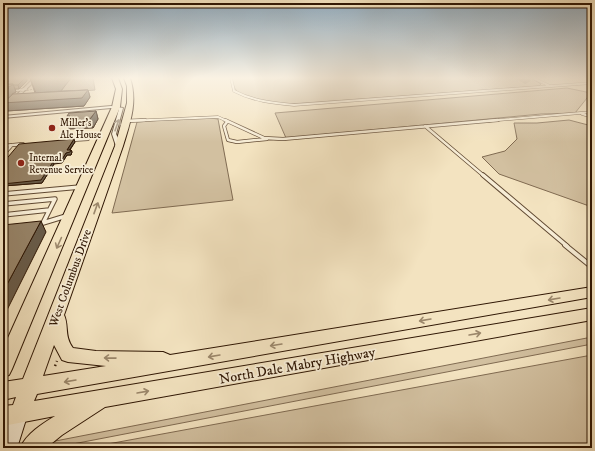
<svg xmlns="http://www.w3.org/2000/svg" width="595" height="451" font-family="'IM FELL DW Pica',serif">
<rect width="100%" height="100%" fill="#f3e3c0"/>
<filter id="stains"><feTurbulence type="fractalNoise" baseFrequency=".005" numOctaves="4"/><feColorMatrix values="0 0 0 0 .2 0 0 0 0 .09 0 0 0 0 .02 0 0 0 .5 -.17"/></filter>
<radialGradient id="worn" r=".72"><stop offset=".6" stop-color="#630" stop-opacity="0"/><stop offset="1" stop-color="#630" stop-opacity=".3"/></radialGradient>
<path fill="#d2c0a0" stroke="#806b52" d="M232 78H516L522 81H528L524 78H531L541 84 539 86 290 104C276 103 246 101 236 90 233 87 233 82 232 78Z
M567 88 591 93 575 113 541 114 286 138 275 113Z
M203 117 218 119 233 200 112 213 137 122Z
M569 120 592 126V207L499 174 482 157 505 151 517 139 514 123H537Z
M592 337V344L52 448H40L45 443Z
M592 355V448H86Z"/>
<path fill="#b09d80" stroke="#7c674e" d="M71 78H93L95 90 62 93 61 91Z"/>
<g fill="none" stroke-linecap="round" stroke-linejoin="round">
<path fill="#917c62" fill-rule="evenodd" d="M515 78H529L531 81 525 84Z"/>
<g stroke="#604932" stroke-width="3">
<path id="lane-far3" d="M231 78 234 91C253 101 273 103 294 105L592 83
M533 78 550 86
M11 91 26 89
M582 114 592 117
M127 121 218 117 227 121
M487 121 592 112"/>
</g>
<g stroke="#604932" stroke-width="4">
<path id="lane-far2" d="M225 120 264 138 283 139 498 120
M127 121 145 120
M227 122 224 126 228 140 237 142 267 139
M425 126 484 176
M71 140 88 139
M3 146 23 144
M3 155 12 145"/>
</g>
<g stroke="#604932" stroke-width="5.5">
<path id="lane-far1" d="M483 175 567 246
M3 194 80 187
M3 204 55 199 43 223 66 216
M3 215 49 210"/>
</g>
<g stroke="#604932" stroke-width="6">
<path id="lane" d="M565 245 592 267"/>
</g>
<g stroke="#604932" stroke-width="2">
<path id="street" d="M34 78H38L3 111V108Z
M111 106 123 108 116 134 122 146 119 148 116 146 112 134 119 109 111 108 3 118V116Z"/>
</g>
<g stroke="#2f1603" stroke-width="2">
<path id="secondary" d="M20 405 26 407 28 413 17 448H3C3 434 9 421 14 407Z"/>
</g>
<g stroke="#2f1603" stroke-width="2">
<path id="primary" d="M112 78H118L122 89 120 107 12 369 9 375 3 377V349L112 107 116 89Z
M124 78H130C138 102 130 123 123 146L64 315C69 326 64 336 73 348L96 351 163 352 170 355 592 287V297L37 394 34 401 592 308V320L105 407 62 435 46 448H20C27 433 42 424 55 416L3 426V406L13 405 16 397 3 400V382L23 379 115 146 127 103V86ZM54 345 62 360 68 362 106 366 43 376Z"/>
</g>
<path stroke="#2f1603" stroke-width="2.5" stroke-dasharray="1.5 3" stroke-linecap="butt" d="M55 366 57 361"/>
<use href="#lane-far3" stroke="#f7edd6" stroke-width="2"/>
<use href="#lane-far2" stroke="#f7edd6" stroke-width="2.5"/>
<use href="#lane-far1" stroke="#f7edd6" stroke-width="3.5"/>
<use href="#lane" stroke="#f7edd6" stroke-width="4"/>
<use href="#street" fill="#f7edd6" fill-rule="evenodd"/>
<use href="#secondary" fill="#f7edd6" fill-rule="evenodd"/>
<use href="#primary" fill="#f3e3c0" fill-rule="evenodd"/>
<path stroke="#2f1603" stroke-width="1" stroke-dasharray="0.5 1" stroke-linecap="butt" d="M11 94 34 89"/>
</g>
<path fill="#806f57" stroke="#2f1603" d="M3 78 27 81 19 89H15L16 92 12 94V95L35 93 30 78 61 91 88 90 90 97 84 106 6 111 3 104Z
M96 111 98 119 93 128 69 129 66 121 68 119 67 116Z
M75 142 70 150H71L72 152 71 155H67L62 163 54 164 42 183 3 186V163Z"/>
<path fill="#685a47" stroke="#2f1603" d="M25 78H27V81L19 89 18 85Z
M30 78H71L61 91 36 93Z
M13 84 16 92 12 94V95L88 90 90 97 84 106 6 111 3 104V93L8 87Z
M96 111 98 119 93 128 90 119Z
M74 139 75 142 68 152 67 150Z
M71 150 72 152 71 155H67L62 163 61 161 66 153Z
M53 162 54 164 42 183 3 186V184Z
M41 221 46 232 3 318V292Z"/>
<path fill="#958165" stroke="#2f1603" d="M3 78H25L18 85H13V84H5L9 81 3 82Z
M13 84V85L8 87 9 88 3 93V85Z
M88 90 82 98 3 103 13 94Z
M96 111 90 119 66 121 70 116H67L69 113Z
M74 139 67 150H71L70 152 66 153 61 161 53 162 41 180 3 184V163L19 144Z
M41 221 3 292V225Z"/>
<defs><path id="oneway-shaft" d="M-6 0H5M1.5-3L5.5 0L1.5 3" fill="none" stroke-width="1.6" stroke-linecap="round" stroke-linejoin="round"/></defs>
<use stroke="#9d8c77" href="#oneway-shaft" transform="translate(117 125) rotate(-71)"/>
<g stroke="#9b876b">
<use href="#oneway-shaft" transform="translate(96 208) rotate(-70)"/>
<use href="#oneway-shaft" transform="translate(59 243) rotate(114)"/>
<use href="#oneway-shaft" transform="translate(554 299) rotate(170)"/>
<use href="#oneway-shaft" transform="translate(425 320) rotate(170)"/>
<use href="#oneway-shaft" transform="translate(475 334) rotate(-10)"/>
<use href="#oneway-shaft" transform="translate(276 345) rotate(171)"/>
<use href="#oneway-shaft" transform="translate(214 356) rotate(170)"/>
<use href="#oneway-shaft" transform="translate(110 358) rotate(-179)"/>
<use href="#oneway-shaft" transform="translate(70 381) rotate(170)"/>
<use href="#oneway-shaft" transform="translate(143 392) rotate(-10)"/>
</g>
<linearGradient id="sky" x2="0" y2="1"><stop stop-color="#91abbe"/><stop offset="0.55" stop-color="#faf2e3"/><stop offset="1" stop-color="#faf2e3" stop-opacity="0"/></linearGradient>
<rect width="595" height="142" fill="url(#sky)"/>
<g fill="#8f2418" stroke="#f7edd6" stroke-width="1.5">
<circle cx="52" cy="128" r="4"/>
<circle cx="21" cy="163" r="4"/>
</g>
<g text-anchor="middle" stroke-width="3.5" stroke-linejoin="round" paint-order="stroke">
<g font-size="10" fill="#2f1603" stroke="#f7edd6" text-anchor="start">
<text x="60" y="126">Miller's<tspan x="60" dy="12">Ale House</tspan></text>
<text x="29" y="161">Internal<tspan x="29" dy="12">Revenue Service</tspan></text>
</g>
<g font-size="12" fill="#2f1603" stroke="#f7edd6">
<text transform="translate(70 278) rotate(-70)" y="4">West Columbus Drive</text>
</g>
<g font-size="14" fill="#2f1603" stroke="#f7edd6">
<text transform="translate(297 365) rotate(-10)" y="5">North Dale Mabry Highway</text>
</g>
</g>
<rect width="595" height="451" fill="none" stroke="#f3e3c0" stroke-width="16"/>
<rect x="4" y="4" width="587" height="443" fill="none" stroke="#2f1603" stroke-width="2"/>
<rect x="8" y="8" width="579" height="435" fill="none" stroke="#2f1603"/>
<rect width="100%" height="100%" filter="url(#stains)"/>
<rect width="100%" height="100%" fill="url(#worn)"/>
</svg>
